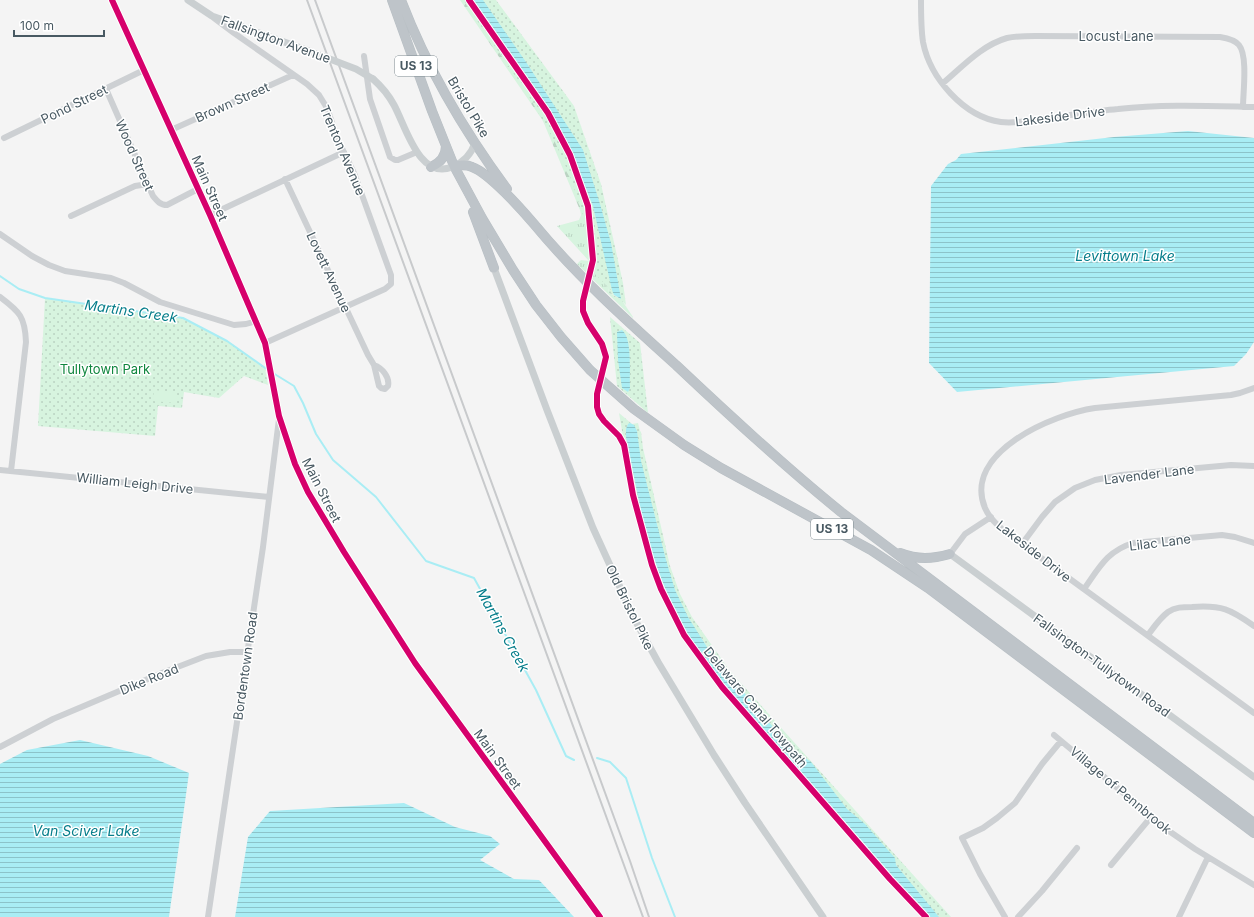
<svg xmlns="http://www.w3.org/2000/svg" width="1254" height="917" font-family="Inter,sans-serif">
<defs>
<pattern id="grass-tufts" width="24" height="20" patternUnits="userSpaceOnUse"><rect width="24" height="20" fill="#d7f4df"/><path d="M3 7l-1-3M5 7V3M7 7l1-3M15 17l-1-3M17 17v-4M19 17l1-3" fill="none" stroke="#bad3c2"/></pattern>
<pattern id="forest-firs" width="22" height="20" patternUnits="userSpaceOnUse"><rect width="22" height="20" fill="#d7f4df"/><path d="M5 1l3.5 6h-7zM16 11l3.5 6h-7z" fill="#bad3c2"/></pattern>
<pattern id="park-dots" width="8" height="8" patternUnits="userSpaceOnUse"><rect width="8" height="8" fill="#d7f4df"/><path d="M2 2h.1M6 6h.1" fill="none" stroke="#bad3c2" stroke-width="1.8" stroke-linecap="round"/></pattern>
<pattern id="water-rules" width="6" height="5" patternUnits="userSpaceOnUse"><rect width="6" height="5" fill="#a9edf4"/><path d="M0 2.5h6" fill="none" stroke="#8cc3c9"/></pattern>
</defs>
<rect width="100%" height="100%" fill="#f4f4f4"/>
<path fill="url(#grass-tufts)" d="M589 207 599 242 609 293 621 299 633 317V318L577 264 581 260 589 261 557 226 579 220 581 215 580 210Z"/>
<path fill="url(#forest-firs)" d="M460 0H473L553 116 573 157 593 206 614 295 609 293 599 242 589 207 580 210 543 121Z"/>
<path fill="url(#park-dots)" d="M463 0H496L574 106 601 184 623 283 626 305 595 274 586 224 570 176 554 140 527 93Z
M45 298 183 318 227 341 265 368 268 385 244 376 219 398 184 392 182 408 158 406 155 436 38 426Z
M610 317 640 343 648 413 617 386Z
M619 413 632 424 638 423 640 431 641 432 643 448 670 566 680 594 692 617 730 671 951 917H923L716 683 676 625 654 577 633 495Z"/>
<path fill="#d7f4df" d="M154 390 177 393 176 403 153 401Z"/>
<path fill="url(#water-rules)" d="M473 0H483L528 65 583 150 600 204 611 243 621 299 614 295 612 290 593 206 573 157 553 116Z
M1188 131 1254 138V342L1246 354 1234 366 957 392 929 363 931 186 948 164 956 160 961 154 1114 137Z
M622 330C633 339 629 374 630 388L628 392 622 388 618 360 617 332Z
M630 423 634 425 637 431 641 461 666 560 675 590 688 617 707 647 729 675 784 740 799 754 811 762 847 809 865 824 895 858 896 865 939 917H929L876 861 730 693 717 676 683 630 660 576 645 531 626 437V429L628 424Z
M80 740 148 756 189 773 169 917H0V764L27 750Z
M404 803 455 827 490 836 500 844 480 860 514 879 539 880 574 917H235L248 837 270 811Z"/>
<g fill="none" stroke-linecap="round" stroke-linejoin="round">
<path stroke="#a9edf4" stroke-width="2" d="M0 276 19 289 45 298 183 318 227 341 268 370
M273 373 294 386 303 403 316 434 333 460 376 497 426 561 474 578 536 690 566 756 574 760
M597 758 610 762 626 778 652 858 675 917"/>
<g stroke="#b8bfc4" stroke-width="10">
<path id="highway" d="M392 0 432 111 454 166 482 218 513 270 536 305 561 337 590 370 634 409 684 445 721 468 871 550 928 588 1254 833
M401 0C427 68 464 131 507 189
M454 166C461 165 466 164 472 167 489 173 522 210 534 224 577 276 626 320 676 365 730 416 784 466 841 512L1254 823
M431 167C440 163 446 156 446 146
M473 212 494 268
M900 553C918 560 932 559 950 554"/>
</g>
<path stroke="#cdd0d3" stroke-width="6" d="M112 0 210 215 265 343 279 416 295 464 308 492 344 552 415 663 600 917
M921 0C921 14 921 29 923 42 930 78 964 117 1001 122 1017 124 1033 120 1049 118 1072 115 1095 111 1118 109 1163 104 1209 106 1254 107
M214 18 234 33 307 84 319 95 327 108 338 140 354 173 391 275V284L385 289 265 343
M364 56 370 99 390 157 395 160H398L417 152
M943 83C962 67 982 45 1007 38 1016 36 1026 36 1035 36L1220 37C1226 38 1235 40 1239 45 1248 56 1243 93 1243 107
M106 89 153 196C157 201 160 205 167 205L198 189
M171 130 293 75
M4 138 144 70
M285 179 368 355 374 365C382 368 390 377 388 386L385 389 381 388 379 386 374 365
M210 215 344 152
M71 216 135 186 148 184
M0 234 32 256 49 265 65 271 111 278 124 283 160 302 234 325 246 324 256 321
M0 297C20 312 25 317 26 342L11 471
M1254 388 1240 393 1231 395 1095 408C1054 414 962 452 985 508 992 524 1009 534 1022 544L1254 713
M0 470 269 497
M1022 544 1042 517 1055 502 1075 488 1095 480 1121 475 1231 465 1254 466
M950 554 965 534 991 517
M1084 589C1099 568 1107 551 1133 543L1222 535 1235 537 1254 543
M1148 635C1154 627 1160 618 1168 612 1175 607 1183 607 1192 607 1222 605 1230 609 1254 626
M1054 735 1169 831 1195 849 1254 885
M0 747 53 719 162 673 206 656 230 652H248
M1111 865 1151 817
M208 917 263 547 279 419
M1005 917 980 874 962 838 983 828 997 818 1015 803 1042 764 1061 741
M1018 917 1042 891 1077 848
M1179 917 1208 857"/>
<path stroke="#cacfd1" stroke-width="7" d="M188 0 212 16 301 48
M373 79C381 86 388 94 394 105 406 127 419 180 452 167 464 162 471 155 475 143
M494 268 547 410 593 528 635 620 658 662 714 755 745 803 823 917
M950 554 1254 777"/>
<use href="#highway" stroke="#bec4c9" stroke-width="9"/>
<path stroke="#c8cacc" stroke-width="2" d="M307 0 643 917
M315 0 630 861 649 917"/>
<path stroke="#cacfd1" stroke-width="7" d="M301 48 356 69 373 79"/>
<g stroke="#fff" stroke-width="8">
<path id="cycleway" d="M112 0 210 215 265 343 279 416 295 464 308 492 344 552 415 663 600 917
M469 0 548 113 570 155 588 206 593 260 583 301V311L588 323 602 344 606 357 597 394V407L599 414 604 421 619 436 624 445 633 495 652 565 661 589 684 635 722 687 890 879 926 917"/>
</g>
<use href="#cycleway" stroke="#d6006c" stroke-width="6"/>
</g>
<g text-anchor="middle" stroke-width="3" stroke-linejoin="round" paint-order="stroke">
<g fill="#fff" stroke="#7f8b91" stroke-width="1">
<rect x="395" y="56" width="42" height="20" rx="3"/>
<rect x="811" y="519" width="42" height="20" rx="3"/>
</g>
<g font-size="12" font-weight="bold" fill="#485962">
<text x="416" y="70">US 13</text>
<text x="832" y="533">US 13</text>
</g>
<g font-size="13" fill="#485962" stroke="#fff">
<text x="1116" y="41">Locust Lane</text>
<text transform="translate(276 39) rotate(20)" y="5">Fallsington Avenue</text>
<text transform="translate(232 102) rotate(-24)" y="5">Brown Street</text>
<text transform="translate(74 104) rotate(-26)" y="5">Pond Street</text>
<text transform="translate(469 107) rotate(59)" y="5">Bristol Pike</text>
<text transform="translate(1060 116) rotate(-7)" y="5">Lakeside Drive</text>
<text transform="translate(343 150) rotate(67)" y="5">Trenton Avenue</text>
<text transform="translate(135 155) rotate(66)" y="5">Wood Street</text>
<text transform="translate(210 188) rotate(66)" y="5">Main Street</text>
<text transform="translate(329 272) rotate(65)" y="5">Lovett Avenue</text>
<text transform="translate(1149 474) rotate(-7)" y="5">Lavender Lane</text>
<text transform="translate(135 483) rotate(6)" y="5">William Leigh Drive</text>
<text transform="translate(322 490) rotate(63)" y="5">Main Street</text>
<text transform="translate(1160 542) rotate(-7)" y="5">Lilac Lane</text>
<text transform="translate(1034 551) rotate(38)" y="5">Lakeside Drive</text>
<text transform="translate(630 607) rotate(64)" y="5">Old Bristol Pike</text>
<text transform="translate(1102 665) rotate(36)" y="5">Fallsington-Tullytown Road</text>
<text transform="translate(245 666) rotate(-82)" y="5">Bordentown Road</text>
<text transform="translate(149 679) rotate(-22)" y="5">Dike Road</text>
<text transform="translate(756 707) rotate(50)" y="5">Delaware Canal Towpath</text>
<text transform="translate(498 759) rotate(54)" y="5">Main Street</text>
<text transform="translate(1121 790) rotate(40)" y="5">Village of Pennbrook</text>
</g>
<g font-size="13" fill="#10873e" stroke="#fff">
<text x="105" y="374">Tullytown Park</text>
</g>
<g font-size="14" font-style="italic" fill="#057d8a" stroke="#fff">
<text x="1125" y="261">Levittown Lake</text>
<text transform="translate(131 311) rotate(8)" y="5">Martins Creek</text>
<text transform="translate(503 630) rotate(61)" y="5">Martins Creek</text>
<text x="86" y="836">Van Sciver Lake</text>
</g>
</g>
<path d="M14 30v6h90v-6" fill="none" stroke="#485962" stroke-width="2"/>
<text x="20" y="30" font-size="12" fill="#485962" stroke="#ffffff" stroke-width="3" paint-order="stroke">100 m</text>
</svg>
